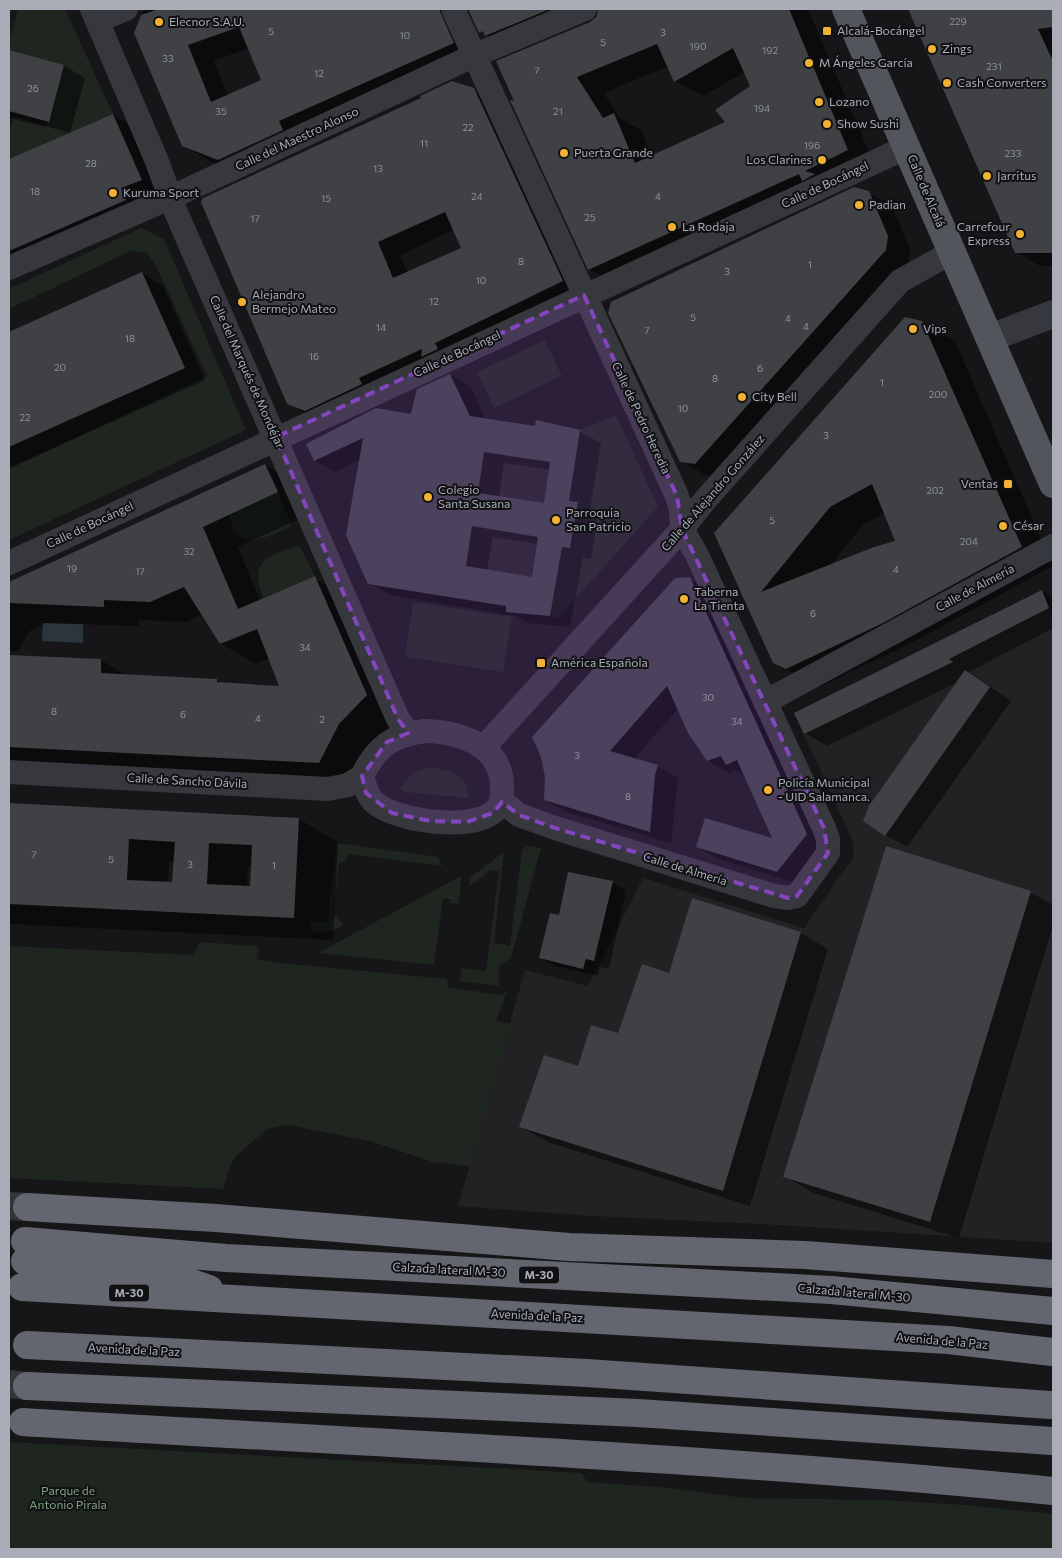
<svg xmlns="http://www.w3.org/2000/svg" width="1062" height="1558" font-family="Commissioner,sans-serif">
<rect width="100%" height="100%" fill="#161618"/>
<path fill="#222225" d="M451 376 459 393 435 404 434 410 534 426 536 420 580 430 569 500 578 502 576 513 564 534 573 536 571 548 562 547 550 616 506 612V606L384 587 386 517 350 511 360 453 400 412 411 414 416 392Z
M1042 590 1053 619V1243L780 1225 592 1216 458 1206 525 970 588 986 643 878 804 928 854 856 852 839 794 713Z"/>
<path fill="#1e261f" d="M18 9H65L113 114 9 159V118L45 127 62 68 9 53V43Z
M141 228 164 239 246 430 9 540V469L207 376 156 266 146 252 130 251 9 309V289Z
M545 340 562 376 494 408 477 372Z
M616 415 658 507 558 618 550 616 562 547 571 548 573 536 563 534 576 513 577 502 569 501 580 430Z
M278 492 292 526C276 532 250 549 236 534 232 530 231 521 229 515Z
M299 545 315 576 263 598C248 560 267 556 299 545Z
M413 602 512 617 503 672 405 657Z
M429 768C448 768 471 776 468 798L404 792 400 788C408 776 415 771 429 768Z
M337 843 438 857 442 866 347 854 346 862H339L333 914 344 925 327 933 310 931 311 922 327 923Z
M527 846 541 848 511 958 499 966V986L460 981 461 968 486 971 499 871 491 870 469 887 471 877 504 852 494 943 510 946 522 850Z
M461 876 459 904 450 903V899H443L434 965 318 953Z
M199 942 257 946 259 950 256 959 280 963 447 979 448 987 499 995 507 992 496 1021 511 1024 470 1166 433 1162 370 1141 288 1125 267 1129 237 1155 231 1164 223 1189 9 1178V946L194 955Z
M9 1442 582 1473 587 1482 660 1487 745 1498 883 1500 966 1505 1053 1514V1549H9Z"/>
<path fill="#2c353c" d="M43 623 83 624V643L42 641Z"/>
<path fill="#0007" fill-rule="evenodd" d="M144 9H452L477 60 245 175 210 161 183 145 135 33ZM249 48 263 81 228 96 214 61Z
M474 9H808L875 166 616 285 589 269 513 104 596 16 513 51 486 35ZM669 66 675 81 703 96 745 72 752 86 727 122 652 157 641 130 619 118 604 93Z
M909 9H1053V266H1040L1016 252Z
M9 51 64 66 85 78 70 133 13 117 9 133Z
M471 88 494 102 585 294 311 416 288 403 423 98ZM454 230 463 249 408 273 400 255Z
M113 115 138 129 165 194 9 276V160Z
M868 193 892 206 910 250 909 263 718 477 705 475 681 461Z
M142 273 163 286 205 380 9 468V333Z
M922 322 955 341 1053 566 915 641 820 687 774 663 715 533ZM885 513 896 542 830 566 863 525Z
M450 375 471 387 486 420 536 428 537 422 580 432 601 443 590 510 598 515 591 559 583 557 570 627 528 623 515 616 390 595 369 583 360 460 335 472 315 460 347 426 344 424 376 410 412 415ZM504 463 550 470 545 504 499 497ZM493 537 538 544 533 578 487 571Z
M265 465 300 485 312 513 238 547 260 601 314 578 349 598 401 716 374 744 354 782 9 765V660L31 657 101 660 127 676 217 680 223 684 281 687 270 658 256 664 220 643 202 614 186 622 139 620V626L45 623 30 631 18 651H9V583Z
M689 579 711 591 827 846 799 884 719 859 698 847 775 840 745 775 736 770 729 773 708 761 678 709 634 759 657 766 678 778 671 843 566 812 545 800Z
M1042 591 1053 598V628L969 672 1011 701 907 847 885 835 958 682 827 746 805 733Z
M9 804 299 819 338 842 333 940 9 924ZM169 861 175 862 173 883H168ZM248 866H252L251 887H247Z
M612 882 626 891 609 969 600 967 598 976 555 966 541 958 560 916Z
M1030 892 1053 905V925L959 1238 813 1193 785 1176Z
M801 933 828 949 750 1206 548 1142 521 1127 579 1068 618 1034Z"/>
<path fill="#404145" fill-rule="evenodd" d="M159 9H439L454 43 279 121 283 130 218 160 182 146 134 33 141 15ZM239 27 261 80 211 102 188 45Z
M468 9H550L485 36 483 31 479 33Z
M598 9H789L848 150 805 171 815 174 802 181 799 174 588 270 510 100 514 101 496 61 590 22 596 17ZM657 44 674 82 733 48 750 86 715 110 725 122 635 163 614 113 603 118 577 77Z
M908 9H1053V27L1038 29 1053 61V253H1015Z
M9 50 64 65 49 122 9 111Z
M452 81 474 88 563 281 435 343 438 349 421 357 422 349 359 378 362 384 305 411 287 404 201 202 203 198 421 98 420 96ZM445 212 461 248 393 278 378 242Z
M113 114 142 180 121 188 126 200 9 251V159Z
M854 187 869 191 888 236 886 250 695 464 680 462 608 313 611 302Z
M142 272 185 368 9 447V332Z
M905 317 922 321 1022 547 881 624 786 669 773 663 714 533ZM872 484 895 541 874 547 761 592 830 507Z
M450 374 470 416 535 426 536 420 580 430 569 501 578 502 570 548 562 547 550 616 506 612V606L368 584 346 535 363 438 314 461 306 444 376 408 411 414 417 389ZM484 452 550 462 544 503 478 493ZM472 526 538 537 532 577 466 566Z
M265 464 278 492 203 527 238 609 315 576 367 695 339 724 319 763 9 747V655L101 659V673L217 679V682L279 686 257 629 220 644 184 587 150 602 104 600V607L9 603V582Z
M690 577 807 834 777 872 696 847 705 818 772 838 737 760 726 765 721 756 707 761 688 733 667 686 610 751 658 765 655 775 650 832 544 800 545 777 541 757 532 737 675 578Z
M1042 590 1049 608 949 659 953 662 804 734 794 713Z
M965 670 990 687 885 836 863 821 869 806Z
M9 803 299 818 294 918 9 904ZM129 839 175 842 172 882 127 880ZM209 843 252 845 250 886 207 884Z
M886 846 1031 891 930 1222 783 1177Z
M568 872 613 881 594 961 586 959 583 969 539 958 550 913 559 915Z
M692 898 801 932 723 1191 519 1127 544 1055 578 1066 591 1025 618 1033 642 964 669 973Z"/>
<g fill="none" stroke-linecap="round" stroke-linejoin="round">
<path stroke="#333438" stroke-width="28" stroke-dasharray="28 14" stroke-linecap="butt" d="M9 1206 27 1207
M9 1384 27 1386"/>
<path stroke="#37383d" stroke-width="24" d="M92 9 156 159 175 210 398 719 408 733
M453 9 677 496 681 509 682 529 696 553 824 828 828 839V853L797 896 788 898 774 896 555 828 519 815 502 801
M97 21 126 9
M9 268 172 197 473 56 585 9
M9 563 907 147
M765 702 1053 546
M425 731C461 732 504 746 502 790 502 799 501 807 492 813 469 831 397 821 375 803 367 796 365 786 362 776 376 747 392 735 425 731Z
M484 747 682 529 706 499 900 281 952 252
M9 772 328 789 348 785 362 776"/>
<path stroke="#37383d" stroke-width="28" d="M990 338 1053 314"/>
<path stroke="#53555c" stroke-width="28" d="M846 9 1053 484"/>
<path stroke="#63666e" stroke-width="28" d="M27 1207 216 1218 569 1247 805 1255 1053 1274
M25 1241 226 1258 831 1290 1053 1311
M25 1261 163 1273 209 1289
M22 1287 948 1340 1052 1352
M27 1345 587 1373 1050 1405
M27 1386 638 1413 1052 1441
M23 1422C367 1443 711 1457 1053 1491"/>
</g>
<path fill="#8446be" fill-opacity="0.2" stroke="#8446be" stroke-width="4" stroke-dasharray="10 6" stroke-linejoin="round" d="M584 295 677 496 682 529 824 828 828 853 797 896 788 898 555 828 519 815 502 802 493 813 467 822 430 821 392 813 366 793 362 776 387 742 408 733 398 719 276 437Z"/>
<g fill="#f2b134" stroke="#111113" stroke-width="2">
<circle cx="159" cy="22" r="5"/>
<rect x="822" y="26" width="10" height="10" rx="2.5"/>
<circle cx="932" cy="49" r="5"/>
<circle cx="809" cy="63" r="5"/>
<circle cx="947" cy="83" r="5"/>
<circle cx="819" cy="102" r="5"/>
<circle cx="827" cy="124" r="5"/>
<circle cx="564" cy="153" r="5"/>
<circle cx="822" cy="160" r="5"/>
<circle cx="987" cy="176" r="5"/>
<circle cx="113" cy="193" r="5"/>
<circle cx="859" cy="205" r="5"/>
<circle cx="672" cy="227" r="5"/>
<circle cx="1020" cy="234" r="5"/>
<circle cx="242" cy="302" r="5"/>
<circle cx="913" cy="329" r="5"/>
<circle cx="742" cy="397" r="5"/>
<rect x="1003" y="479" width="10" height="10" rx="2.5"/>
<circle cx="428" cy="497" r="5"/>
<circle cx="556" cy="520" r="5"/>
<circle cx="1003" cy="526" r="5"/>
<circle cx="684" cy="599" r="5"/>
<rect x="536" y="658" width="10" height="10" rx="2.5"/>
<circle cx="768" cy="790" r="5"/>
</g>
<g text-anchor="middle" stroke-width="4" stroke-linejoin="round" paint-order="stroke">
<g font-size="10" fill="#8e929b">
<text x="958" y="25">229</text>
<text x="271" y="35">5</text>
<text x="663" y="36">3</text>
<text x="405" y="39">10</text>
<text x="603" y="46">5</text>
<text x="698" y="50">190</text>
<text x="770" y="54">192</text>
<text x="168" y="62">33</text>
<text x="994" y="70">231</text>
<text x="537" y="74">7</text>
<text x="319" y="77">12</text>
<text x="33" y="92">26</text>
<text x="762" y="112">194</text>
<text x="221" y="115">35</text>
<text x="558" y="115">21</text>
<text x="468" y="131">22</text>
<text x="424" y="147">11</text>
<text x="812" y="149">196</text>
<text x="1013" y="157">233</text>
<text x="91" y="167">28</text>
<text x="378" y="172">13</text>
<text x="35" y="195">18</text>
<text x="477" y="200">24</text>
<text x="658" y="200">4</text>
<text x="326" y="202">15</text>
<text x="590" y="221">25</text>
<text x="255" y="222">17</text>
<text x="521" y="265">8</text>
<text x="810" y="268">1</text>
<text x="727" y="275">3</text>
<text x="481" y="284">10</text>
<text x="434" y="305">12</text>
<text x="693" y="321">5</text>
<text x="788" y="322">4</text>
<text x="806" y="330">4</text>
<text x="381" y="331">14</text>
<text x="647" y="334">7</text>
<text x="130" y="342">18</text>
<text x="314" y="360">16</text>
<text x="60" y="371">20</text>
<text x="760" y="372">6</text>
<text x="715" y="382">8</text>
<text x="882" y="386">1</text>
<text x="938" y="398">200</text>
<text x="683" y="412">10</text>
<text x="25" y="421">22</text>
<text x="826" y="439">3</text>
<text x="935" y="494">202</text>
<text x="772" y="524">5</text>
<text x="969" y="545">204</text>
<text x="189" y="555">32</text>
<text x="72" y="572">19</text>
<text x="896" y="573">4</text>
<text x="140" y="575">17</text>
<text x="813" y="617">6</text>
<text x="305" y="651">34</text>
<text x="708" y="701">30</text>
<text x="54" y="715">8</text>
<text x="183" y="718">6</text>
<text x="258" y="722">4</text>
<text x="322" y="723">2</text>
<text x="737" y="725">34</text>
<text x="577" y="759">3</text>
<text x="628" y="800">8</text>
<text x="34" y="858">7</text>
<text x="111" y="863">5</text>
<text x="190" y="868">3</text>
<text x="274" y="869">1</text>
</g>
<g fill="#111113" stroke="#7b7e86" stroke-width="1">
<rect x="519" y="1266.5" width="40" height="17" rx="4"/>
<rect x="109" y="1284.5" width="40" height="17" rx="4"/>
</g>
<g font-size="11" font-weight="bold" fill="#a8adb8">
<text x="539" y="1279">M-30</text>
<text x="129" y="1297">M-30</text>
</g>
<g font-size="12" fill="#a8adb8" stroke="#111113" text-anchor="start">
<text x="169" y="26">Elecnor S.A.U.</text>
<text x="837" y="35">Alcalá-Bocángel</text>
<text x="942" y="53">Zings</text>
<text x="819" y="67">M Ángeles García</text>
<text x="957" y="87">Cash Converters</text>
<text x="829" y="106">Lozano</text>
<text x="837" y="128">Show Sushi</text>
<text x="574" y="157">Puerta Grande</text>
<text x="812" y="164" text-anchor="end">Los Clarines</text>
<text x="997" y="180">Jarritus</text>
<text x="123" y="197">Kuruma Sport</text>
<text x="869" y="209">Padian</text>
<text x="682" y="231">La Rodaja</text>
<text x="1010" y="231" text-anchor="end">Carrefour<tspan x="1010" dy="14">Express</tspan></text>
<text x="252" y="299">Alejandro<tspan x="252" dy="14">Bermejo Mateo</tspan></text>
<text x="923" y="333">Vips</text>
<text x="752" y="401">City Bell</text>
<text x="998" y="488" text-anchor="end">Ventas</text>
<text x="438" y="494">Colegio<tspan x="438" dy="14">Santa Susana</tspan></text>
<text x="566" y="517">Parroquia<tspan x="566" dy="14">San Patricio</tspan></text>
<text x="1013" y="530">César</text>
<text x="694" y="596">Taberna<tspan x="694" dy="14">La Tienta</tspan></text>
<text x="551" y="667">América Española</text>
<text x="778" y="787">Policía Municipal<tspan x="778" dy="14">- UID Salamanca.</tspan></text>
</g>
<g font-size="12" fill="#a8adb8" stroke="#111113">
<text transform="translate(297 139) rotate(-25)" y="4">Calle del Maestro Alonso</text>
<text transform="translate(825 185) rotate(-25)" y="4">Calle de Bocángel</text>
<text transform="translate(926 191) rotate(67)" y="4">Calle de Alcalá</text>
<text transform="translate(457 354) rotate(-25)" y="4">Calle de Bocángel</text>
<text transform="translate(247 372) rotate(66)" y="4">Calle del Marqués de Mondéjar</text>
<text transform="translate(641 418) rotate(65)" y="4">Calle de Pedro Heredia</text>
<text transform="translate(713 493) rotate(-49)" y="4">Calle de Alejandro González</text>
<text transform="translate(90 525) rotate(-25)" y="4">Calle de Bocángel</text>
<text transform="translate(975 588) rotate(-28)" y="4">Calle de Almería</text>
<text transform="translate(187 781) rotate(3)" y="4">Calle de Sancho Dávila</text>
<text transform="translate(685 869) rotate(17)" y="4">Calle de Almería</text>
<text transform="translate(449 1270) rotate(3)" y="4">Calzada lateral M-30</text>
<text transform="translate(854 1293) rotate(5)" y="4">Calzada lateral M-30</text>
<text transform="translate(537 1316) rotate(3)" y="4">Avenida de la Paz</text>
<text transform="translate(942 1341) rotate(5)" y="4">Avenida de la Paz</text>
<text transform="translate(134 1350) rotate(3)" y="4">Avenida de la Paz</text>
</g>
<g font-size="12" fill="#7fa381" stroke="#111113">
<text x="68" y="1495">Parque de<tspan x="68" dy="14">Antonio Pirala</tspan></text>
</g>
</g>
<rect width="1062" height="1558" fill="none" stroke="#a8adb8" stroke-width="20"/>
</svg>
